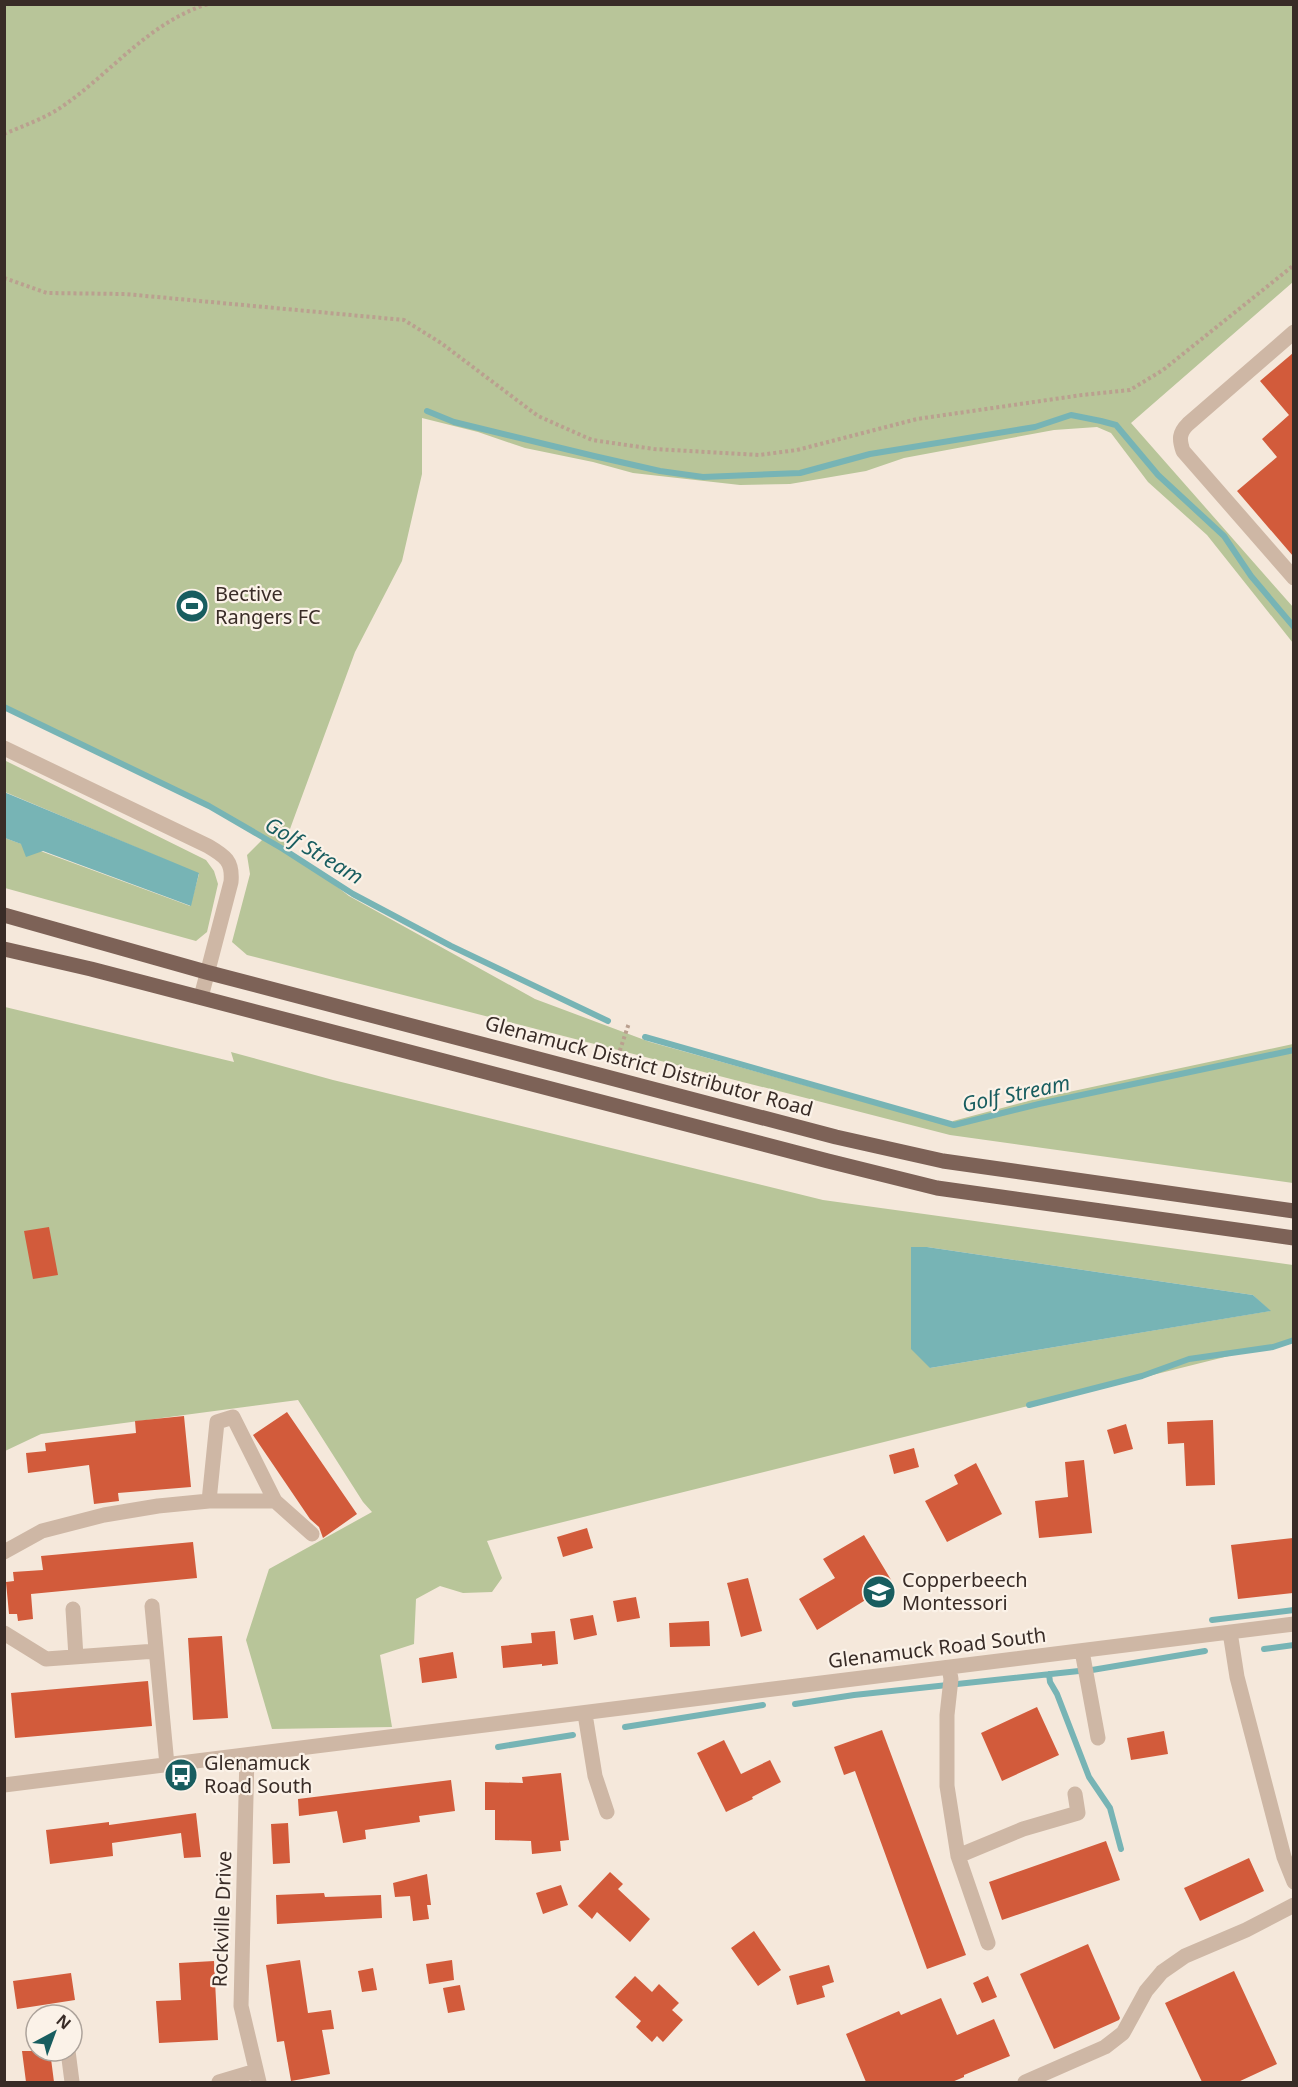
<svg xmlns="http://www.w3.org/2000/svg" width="1298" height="2087" font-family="'Noto Sans',sans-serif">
<rect width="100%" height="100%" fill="#f5e8db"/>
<path fill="#b8c599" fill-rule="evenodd" d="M4 5H1293V282L1131 423 1293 607V643L1207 535 1148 482 1111 433 1097 427 1054 430 904 458 866 471 790 484 740 485 633 473 593 462 525 448 478 432 422 418V474L402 561 355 652 283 848 313 868 349 896 535 999 650 1042 951 1126 953 1121 1036 1099 1293 1044V1183L950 1135 247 955 232 942 250 874 247 855 263 839 209 806 5 707Z
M4 760 206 860 214 871 218 884 207 932 196 941 5 888V838L190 906 199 874 5 792Z
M5 1007 234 1062 231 1052 333 1080 823 1200 1293 1265V1340L487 1541 502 1578 492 1592 463 1593 440 1586 416 1599 414 1644 380 1655 392 1727 272 1729 246 1640 269 1569 372 1512 363 1502 298 1400 41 1434 5 1451ZM912 1247H927L1253 1295 1270 1311 930 1368Z"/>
<path fill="#77b4b5" d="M4 792 199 873 191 906 43 851 26 857 21 844 5 838Z
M911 1247H927L1253 1295 1271 1311 930 1368 911 1349Z"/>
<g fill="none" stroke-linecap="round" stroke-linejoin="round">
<path stroke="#77b4b5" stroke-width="6" d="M427 411 454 422 594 456 660 471 703 477 800 473 870 454 1035 427 1071 415 1101 421 1116 425 1158 475 1224 536 1251 576 1294 627
M4 707 209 806 283 849 353 894 451 946 608 1021
M645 1037 954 1125 1039 1104 1294 1050
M1029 1405 1142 1376 1189 1359 1273 1347 1294 1340
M1212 1620 1294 1610
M1264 1649 1294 1645
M1092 1670 1205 1651
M1049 1674 1050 1682 1057 1694 1089 1777 1110 1808 1121 1849
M795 1704 854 1695 1079 1671
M625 1727 763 1705
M498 1747 573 1735"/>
</g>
<path fill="#d25b3b" d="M1293 353V556L1237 491 1277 457 1262 439 1289 415 1260 381Z
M49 1227 58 1275 33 1279 24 1231Z
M287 1412 357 1514 323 1538 319 1527 310 1519 253 1435Z
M184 1416 191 1487 118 1493 119 1501 94 1504 89 1465 28 1473 26 1453 46 1451 45 1443 136 1433 135 1421Z
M1213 1420 1215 1485 1186 1486 1184 1443 1168 1444 1167 1422Z
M1126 1424 1133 1449 1114 1454 1107 1430Z
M914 1448 919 1467 894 1474 889 1455Z
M1084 1460 1092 1533 1039 1538 1035 1501 1068 1497 1065 1462Z
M976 1463 1002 1514 947 1542 925 1501 958 1484 954 1475Z
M587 1528 593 1548 563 1557 557 1537Z
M864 1535 893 1583 817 1630 799 1599 835 1578 823 1559Z
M1293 1538V1593L1238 1599 1231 1545Z
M193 1542 197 1578 31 1594 33 1619 18 1621 17 1614H9L6 1582 14 1581 13 1572 43 1570 41 1556Z
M748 1578 762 1631 741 1637 727 1583Z
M636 1597 640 1618 617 1622 613 1601Z
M593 1615 597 1635 574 1640 570 1619Z
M709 1621 710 1646 670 1647 669 1623Z
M555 1631 558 1664 542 1666V1664L503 1668 501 1646 532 1643 531 1633Z
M222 1636 228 1718 193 1720 188 1638Z
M453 1652 457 1678 422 1683 419 1658Z
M148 1681 152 1726 15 1738 11 1693Z
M1037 1707 1059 1755 1002 1781 981 1733Z
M882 1730 966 1955 927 1969 855 1771 844 1775 834 1747Z
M1164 1731 1168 1754 1131 1760 1127 1738Z
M724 1740 741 1774 770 1760 781 1782 752 1797 753 1799 726 1812 697 1753Z
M561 1773 569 1840 560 1841 561 1851 532 1854 531 1841 495 1840V1810H485V1782L523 1783 522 1777Z
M451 1780 455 1811 419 1816 420 1822 365 1830 366 1839 343 1843 337 1811 299 1816 298 1799Z
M196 1813 201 1857 184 1858 181 1833 112 1843 113 1856 50 1864 46 1830 109 1822V1825Z
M288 1823 290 1863 273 1864 271 1824Z
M1106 1841 1120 1880 1002 1920 989 1882Z
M1249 1858 1264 1891 1200 1921 1184 1888Z
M610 1872 623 1884 618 1889 650 1919 630 1942 597 1912 592 1919 578 1906Z
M427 1874 431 1905H427L429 1919 413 1921 410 1896 395 1897 393 1883Z
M561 1885 568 1905 543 1914 536 1893Z
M324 1893 325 1897 381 1895 382 1918 277 1924 276 1895Z
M754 1931 781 1970 758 1986 731 1948Z
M1088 1944 1120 2018 1119 2020 1054 2049 1020 1974Z
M300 1960 308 2013 331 2010 334 2029 322 2030 330 2074 291 2081 284 2041 277 2042 266 1965Z
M452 1960 454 1980 429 1984 426 1964Z
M214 1961 218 2040 159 2043 156 2001 181 2000 179 1963Z
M829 1965 834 1982 822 1986 825 1997 797 2005 789 1976Z
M373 1968 377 1990 362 1992 358 1971Z
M1234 1971 1277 2064 1238 2082H1202L1165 2003Z
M71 1973 75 2000 17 2009 13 1981Z
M635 1976 652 1992 659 1984 679 2003 672 2010 683 2020 663 2042 657 2036 652 2042 636 2027 641 2021 615 1997Z
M988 1976 997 1997 982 2003 973 1983Z
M460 1985 465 2010 448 2013 443 1988Z
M941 1998 957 2035 994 2019 1010 2056 964 2075V2077L952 2082H866L846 2034 899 2011 901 2015Z
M22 2051H50L54 2082H26Z"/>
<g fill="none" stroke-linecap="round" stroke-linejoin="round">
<path stroke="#baa08f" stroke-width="4" stroke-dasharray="3 3" stroke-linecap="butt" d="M4 134C23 126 46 118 63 106 111 73 149 22 208 4
M4 278 47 293 125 294 404 320 441 343 538 416 592 440 654 449 759 455 797 450 917 419 1082 395 1130 390 1163 370 1294 265
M616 1062 629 1023"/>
<path stroke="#ceb7a5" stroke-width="15" d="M1294 332 1188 424C1179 433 1179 439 1183 451L1294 578
M4 748 208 846C225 856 233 861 231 882L201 997
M209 1501 217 1422 233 1417 275 1501
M4 1552 42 1531 104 1515 158 1506 209 1501H275L312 1534
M152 1606 167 1765
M73 1609 76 1657
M1230 1632 1237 1677 1284 1857 1294 1882
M4 1633 46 1659 156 1651
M1082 1651 1098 1738
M949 1668 951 1679 947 1715V1786L958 1856 988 1943
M585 1714 595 1776 607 1812
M247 1755 241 2006 259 2082
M4 1785 1294 1624
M958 1856 1023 1829 1078 1813 1075 1794
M68 2051 72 2082
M219 2082 256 2071
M1025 2082 1105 2047 1123 2033 1146 1991 1162 1972 1185 1956 1246 1930 1294 1905"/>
<path stroke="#7d6257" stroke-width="15" d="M4 915 206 972 836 1137 943 1161 1294 1211
M4 949 91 969 828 1161 937 1188 1294 1238"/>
</g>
<defs>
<g id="stadium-disc" transform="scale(1.725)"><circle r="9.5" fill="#185d5f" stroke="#fbf2e8"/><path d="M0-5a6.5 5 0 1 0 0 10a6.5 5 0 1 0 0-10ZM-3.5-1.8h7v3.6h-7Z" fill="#fff"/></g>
<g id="school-disc" transform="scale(1.725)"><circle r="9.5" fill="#185d5f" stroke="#fbf2e8"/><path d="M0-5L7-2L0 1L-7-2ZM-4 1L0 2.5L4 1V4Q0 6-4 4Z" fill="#fff"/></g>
<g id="bus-disc" transform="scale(1.725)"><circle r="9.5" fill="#185d5f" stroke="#fbf2e8"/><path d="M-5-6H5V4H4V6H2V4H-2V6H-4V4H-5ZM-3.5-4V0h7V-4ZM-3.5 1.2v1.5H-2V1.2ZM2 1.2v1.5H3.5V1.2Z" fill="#fff"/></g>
</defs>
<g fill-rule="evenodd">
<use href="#stadium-disc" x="192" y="606"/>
<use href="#school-disc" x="879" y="1592"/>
<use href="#bus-disc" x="181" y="1775"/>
</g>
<g text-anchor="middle" stroke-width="4.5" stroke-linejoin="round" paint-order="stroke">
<g font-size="20" fill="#392c27" stroke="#fbf2e8" text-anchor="start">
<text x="215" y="601">Bective<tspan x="215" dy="23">Rangers FC</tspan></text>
<text x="902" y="1587">Copperbeech<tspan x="902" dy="23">Montessori</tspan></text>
<text x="204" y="1770">Glenamuck<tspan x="204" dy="23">Road South</tspan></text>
</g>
<g font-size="20" fill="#392c27" stroke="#fbf2e8">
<text transform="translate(649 1066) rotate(15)" y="7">Glenamuck District Distributor Road</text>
<text transform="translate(937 1648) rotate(-7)" y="7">Glenamuck Road South</text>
<text transform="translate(222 1919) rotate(-88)" y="7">Rockville Drive</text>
</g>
<g font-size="21" font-style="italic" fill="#185d5f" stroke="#fbf2e8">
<text transform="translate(314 851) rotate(31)" y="7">Golf Stream</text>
<text transform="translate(1016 1094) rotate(-12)" y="7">Golf Stream</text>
</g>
</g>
<rect width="1298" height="2087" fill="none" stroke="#392c27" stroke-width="12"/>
<g transform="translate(54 2033) rotate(41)"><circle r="28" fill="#fbf2e8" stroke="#ada39b" stroke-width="1.5"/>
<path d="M0-4.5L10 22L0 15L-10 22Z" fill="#185d5f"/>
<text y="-9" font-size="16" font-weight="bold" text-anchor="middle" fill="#392c27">N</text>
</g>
</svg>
